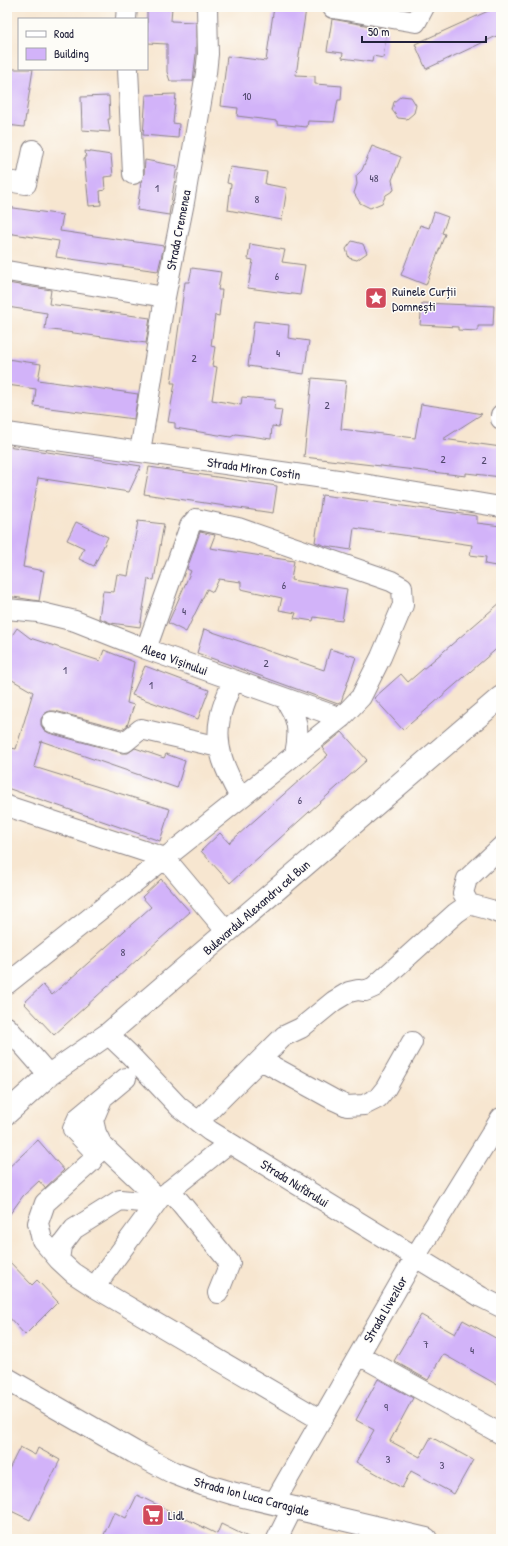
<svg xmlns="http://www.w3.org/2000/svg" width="508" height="1546" font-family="'Patrick Hand',sans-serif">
<rect width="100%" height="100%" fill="#fdfcf7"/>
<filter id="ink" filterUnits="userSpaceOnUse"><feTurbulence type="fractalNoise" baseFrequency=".025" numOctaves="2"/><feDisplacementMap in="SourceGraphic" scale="8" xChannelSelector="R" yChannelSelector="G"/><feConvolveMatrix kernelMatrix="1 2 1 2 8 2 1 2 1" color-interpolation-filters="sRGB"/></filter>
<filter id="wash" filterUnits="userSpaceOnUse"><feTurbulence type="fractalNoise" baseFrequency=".012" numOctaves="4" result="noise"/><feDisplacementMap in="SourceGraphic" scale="16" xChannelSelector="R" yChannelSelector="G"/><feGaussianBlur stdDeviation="0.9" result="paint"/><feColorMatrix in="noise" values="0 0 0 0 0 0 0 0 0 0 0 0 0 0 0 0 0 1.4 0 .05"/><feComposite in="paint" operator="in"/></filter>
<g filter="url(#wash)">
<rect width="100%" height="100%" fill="#f7e6d0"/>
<g id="blocks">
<path fill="#d2b3f9" d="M147 7H172L171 21 196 22V54L193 81H170L167 72V44L147 43Z
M274 7H295L306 9 296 75 315 76V84L342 86 341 100H338L334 122 308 121 307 127 277 124V121L237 116 238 108 221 106 227 56 266 61Z
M497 7H501V34L426 69 415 44Z
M332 19 387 29 383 58 373 56 372 62 342 58 343 53 327 51Z
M7 69H33L24 127 7 125Z
M176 94 173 123 179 124 178 138 143 135 146 95Z
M109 96 110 119H108L110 132 82 130 81 97Z
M401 96 411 97 416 105 414 113 407 119 398 118 392 110 394 102Z
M372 146 401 157 392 180 394 190 386 195 382 203 370 208 360 203 354 193 357 184 356 176 362 170Z
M85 151 111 155 113 176 104 177 105 190 100 191 101 205 89 206 84 159 86 158Z
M145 160 177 166 169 215 137 210 141 182 144 174Z
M230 167 267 172 265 184 287 188 282 220 228 210 231 184 227 183Z
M7 207 63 215 60 231 164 246 158 271 56 257 59 241 7 233Z
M434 212 448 217 442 233 445 234 426 285 401 275 420 225 429 228Z
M352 241 363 244 367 253 357 260 349 258 346 249Z
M250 244 285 250 282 262 305 265 300 295 248 288 253 260 248 259Z
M192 268 221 272 218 290H222L219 316 215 315 211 346 215 347 212 366 217 367 212 400 241 405 242 397 275 400 274 409 282 410 279 427 272 426 271 439 236 434 231 437 175 428V423L168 422 175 383H171L185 282H189Z
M7 283 51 290 49 304 150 318 146 343 45 329 47 313 7 307Z
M422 303 494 306 493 326H478V331L458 330V327L420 325Z
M254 321 289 325 288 338 309 341 304 374 248 366Z
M7 359 41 364 38 380 138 394 134 419 34 406 36 389 7 385Z
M312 378 346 381 341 429 415 438 421 404 455 409 482 414 443 439 501 447V477L466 473V476L304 457Z
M7 446 141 466 129 492 38 478 23 567 44 571 39 601 7 596Z
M149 467 277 486 273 513 144 494Z
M322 495 477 516V523L501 526V567L485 564 486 557 470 555 472 545 354 528 351 550 326 546 315 542Z
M138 521 164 524 154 580 148 579 140 627 111 623 99 618 103 591 114 592 117 574 128 576Z
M76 522 108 537 94 566 79 559 84 548 67 540Z
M200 532 215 535 210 548 294 561 291 580 347 589 342 621 314 617 313 621 294 618 296 613 279 610 282 598 241 589V582L219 579 213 592 207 589 186 632 168 623 191 571 187 569Z
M501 602V645L403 730 374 698 401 674 408 682Z
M17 628 30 638 100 661 104 650 134 662 127 703 134 705 127 726 122 729 55 711H49L44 714 41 719V725L44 730 49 733 122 753H128L135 748 164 758 166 754 185 761 177 788 41 741 34 767 170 809 160 841 7 788V747L16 749 33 692 7 677V643Z
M204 629 324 670 330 649 356 657 341 702 338 704 197 653Z
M145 666 209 690 198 719 132 695Z
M342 732 367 760 230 883 201 851 220 833 229 843 328 755 322 748Z
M161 879 190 912 54 1035 24 1003 43 985 52 995 151 907 142 897Z
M38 1140 64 1170 45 1188 39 1181 23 1196 7 1218V1169Z
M7 1259 32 1285 37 1280 58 1302 25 1335 7 1315Z
M421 1315 455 1334 463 1320 501 1341V1387L443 1354 428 1380 394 1361Z
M378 1379 413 1398 390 1441 420 1457 431 1437 473 1460 454 1494 411 1471 402 1488 356 1462 374 1430 356 1420Z
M20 1447 35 1455 38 1448 60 1460 30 1520 7 1509V1473Z
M137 1495 217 1534 221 1524 252 1539H102L114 1512 126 1518Z"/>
</g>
</g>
<g filter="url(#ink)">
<use href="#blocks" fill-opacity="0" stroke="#8c8486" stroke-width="1"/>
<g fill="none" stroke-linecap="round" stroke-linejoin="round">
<g stroke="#8c8486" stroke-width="22">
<path id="minor" d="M333 8 416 22 424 7
M126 19 127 7
M128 69 133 174
M7 181 26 184 33 150
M7 271 165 297
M501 415V419
M7 433 345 481 501 507
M140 452 165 297 184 202 206 73 208 54 207 7
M7 609 38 612 75 621 146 649 341 718
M233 680C229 692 222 705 220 718 214 748 226 772 240 797
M284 698C298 717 300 731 295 754
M52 722 125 742 141 729 219 747
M7 806 165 858 227 932
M469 904 463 893 467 879 501 847
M7 984 341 718 361 697 381 657 403 605 402 587 391 581 238 528 196 519 190 526 146 649
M7 1027 49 1075
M108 1034 130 1055 179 1107 210 1131 481 1297 501 1307
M261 1060 334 1100 347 1106 364 1105 378 1098 386 1088 412 1042
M198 1122 284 1036 301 1028 334 1001 349 992 358 990 365 991 374 987 456 913 469 904 491 910 501 914
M229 1143 159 1199 141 1202 120 1200 74 1229 61 1246 59 1260 73 1273 96 1288 321 1420
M170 1190 230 1263 218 1293
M59 1260 42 1240 38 1223 45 1203 91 1162 95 1156 92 1149 73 1129 78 1118 126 1078
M96 1288 101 1278 159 1199 102 1145 96 1133 93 1120 102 1099
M359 1355 501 1434
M274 1503 415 1257 501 1118
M277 1539 293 1507"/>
</g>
<g stroke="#8c8486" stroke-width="24">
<path id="major" d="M7 1113 49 1075 108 1034 501 697
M7 1379 134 1452 174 1473 205 1485 235 1494 426 1539"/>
</g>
<use href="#minor" stroke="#fff" stroke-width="20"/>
<use href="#major" stroke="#fff" stroke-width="22"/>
</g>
</g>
<defs>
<g id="sight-square" transform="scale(1.15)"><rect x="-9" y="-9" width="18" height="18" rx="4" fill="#d1495b" stroke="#fdfcf7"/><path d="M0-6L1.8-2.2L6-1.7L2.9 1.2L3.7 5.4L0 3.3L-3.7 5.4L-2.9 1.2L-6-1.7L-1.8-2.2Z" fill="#fff"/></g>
<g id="supermarket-square" transform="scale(1.15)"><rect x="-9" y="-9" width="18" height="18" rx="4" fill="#d1495b" stroke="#fdfcf7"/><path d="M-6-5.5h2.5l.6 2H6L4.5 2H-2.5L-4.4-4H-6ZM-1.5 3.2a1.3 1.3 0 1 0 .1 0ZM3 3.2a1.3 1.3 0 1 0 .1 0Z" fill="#fff"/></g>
</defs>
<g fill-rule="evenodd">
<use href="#sight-square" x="376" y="298"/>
<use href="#supermarket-square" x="153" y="1515"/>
</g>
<g text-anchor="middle" stroke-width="3" stroke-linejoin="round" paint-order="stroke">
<g font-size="11" fill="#4e466a">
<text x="247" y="100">10</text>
<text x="374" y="182">48</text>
<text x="157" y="192">1</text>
<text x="257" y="203">8</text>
<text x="277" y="280">6</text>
<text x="278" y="357">4</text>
<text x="194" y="362">2</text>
<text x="327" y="409">2</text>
<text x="443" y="463">2</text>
<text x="484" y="464">2</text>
<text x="284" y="589">6</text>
<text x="184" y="615">4</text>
<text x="266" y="667">2</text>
<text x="65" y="674">1</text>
<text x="151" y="689">1</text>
<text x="300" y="804">6</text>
<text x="123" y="956">8</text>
<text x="426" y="1348">7</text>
<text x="472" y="1354">4</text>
<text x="386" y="1411">9</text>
<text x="388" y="1463">3</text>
<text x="442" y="1469">3</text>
</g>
<g font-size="13" fill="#22223b" stroke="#fdfcf7">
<text transform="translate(178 230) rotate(-79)" y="5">Strada Cremenea</text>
<text transform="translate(254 468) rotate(8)" y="5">Strada Miron Costin</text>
<text transform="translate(175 659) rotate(20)" y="5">Aleea Vișinului</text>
<text transform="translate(256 907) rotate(-41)" y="5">Bulevardul Alexandru cel Bun</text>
<text transform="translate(295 1183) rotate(32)" y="5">Strada Nufărului</text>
<text transform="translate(385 1309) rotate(-60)" y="5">Strada Livezilor</text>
<text transform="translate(252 1496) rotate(15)" y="5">Strada Ion Luca Caragiale</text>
</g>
<g font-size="13" fill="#22223b" stroke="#fdfcf7" text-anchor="start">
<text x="392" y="296">Ruinele Curții<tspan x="392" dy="15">Domnești</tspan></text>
<text x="168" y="1520">Lidl</text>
</g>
</g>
<rect width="508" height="1546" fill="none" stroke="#fdfcf7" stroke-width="24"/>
<rect x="18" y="18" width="130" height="52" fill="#fdfcf7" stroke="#a5a5ac"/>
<rect x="26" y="31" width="20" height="6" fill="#ffffff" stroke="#a5a5ac"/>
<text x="54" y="38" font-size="12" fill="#22223b">Road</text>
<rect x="26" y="48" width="20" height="12" fill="#d2b3f9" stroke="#a5a5ac"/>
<text x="54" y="58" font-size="12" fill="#22223b">Building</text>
<path d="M362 36v6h124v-6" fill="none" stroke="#22223b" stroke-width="2"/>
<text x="368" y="36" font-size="12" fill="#22223b" stroke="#fdfcf7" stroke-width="3" paint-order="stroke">50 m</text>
</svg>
